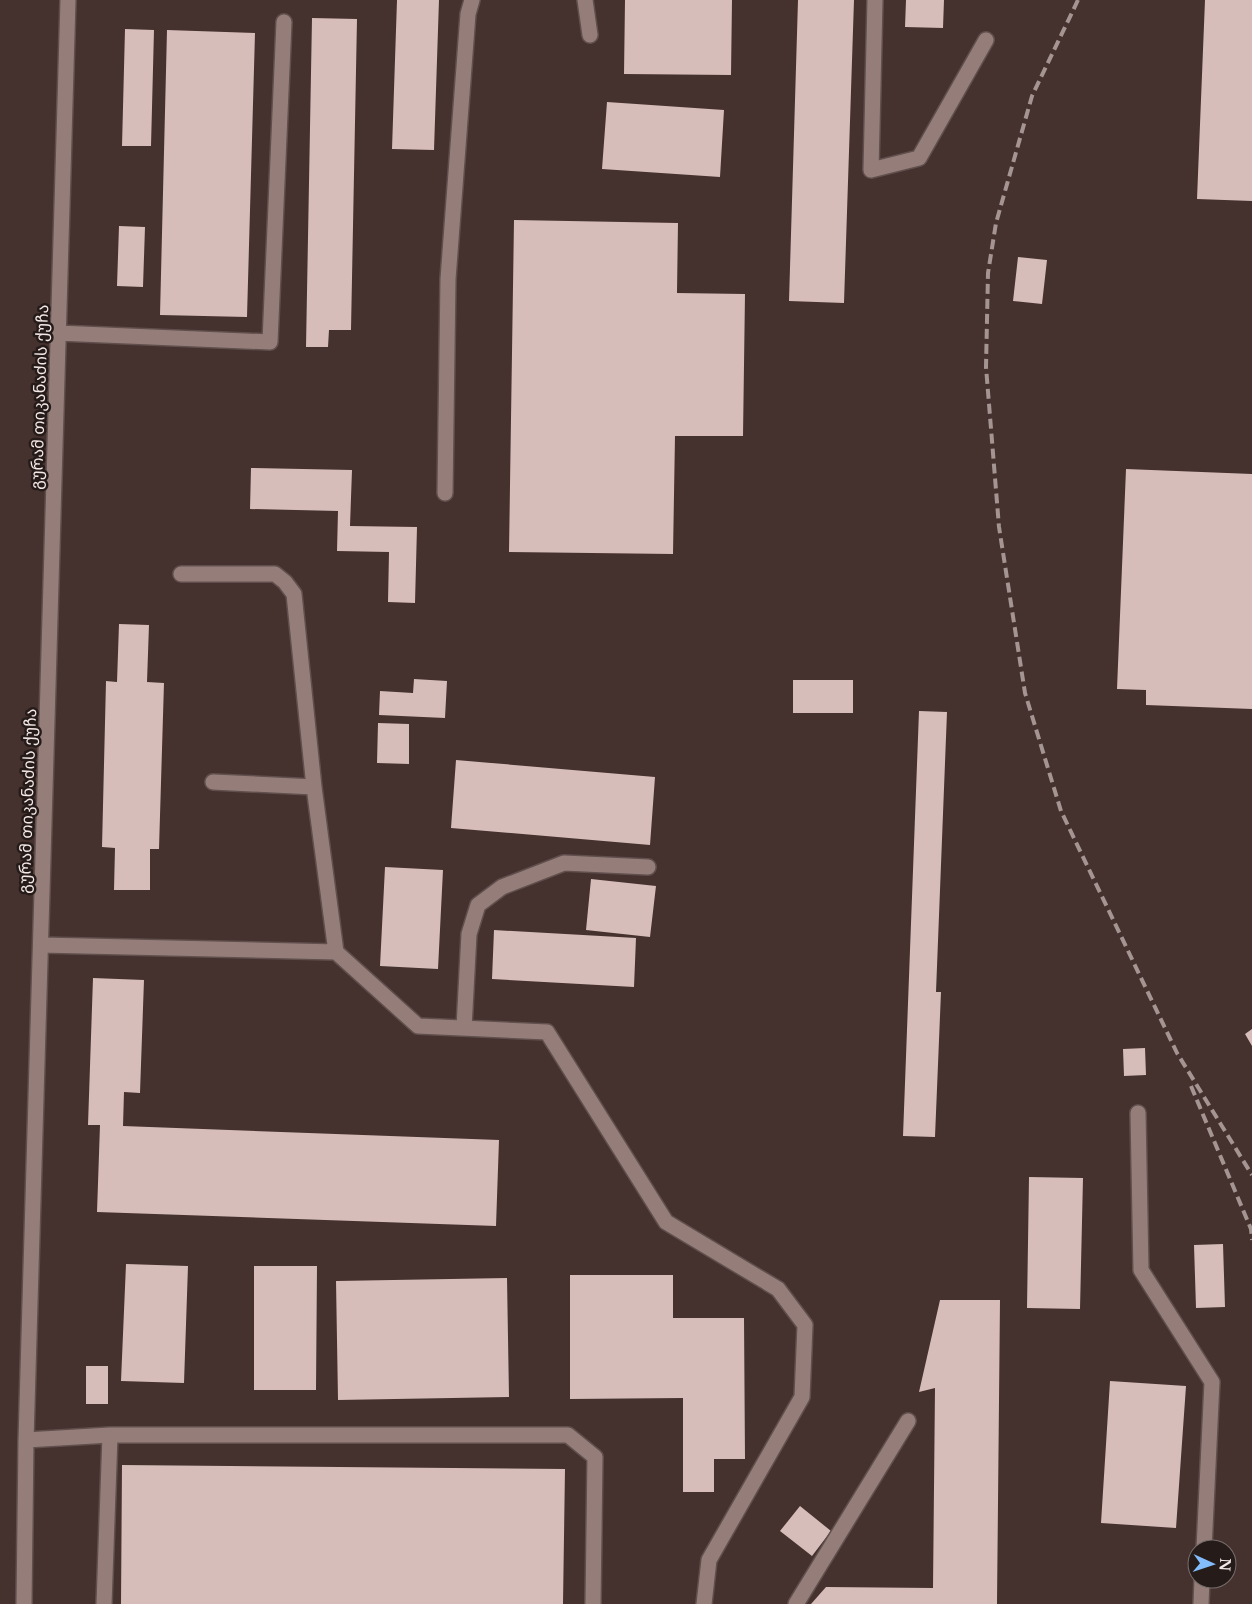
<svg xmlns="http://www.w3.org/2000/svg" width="1252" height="1604" font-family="'Libre Baskerville','Noto Sans Georgian',serif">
<rect width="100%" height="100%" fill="#45312e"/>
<path fill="#d6bdb9" d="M397 0H439L434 150 392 149Z
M625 0H732L731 75 624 74Z
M798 0H854L844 303 789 301Z
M906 0H944L943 28 905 27Z
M1205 0H1252V201L1197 199Z
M312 18 357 19 351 330H329L328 347H306Z
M125 29 154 30 151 146H122Z
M167 30 255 33 247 317 160 315Z
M607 102 724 110 720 177 602 169Z
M514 220 678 223 677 293 745 294 743 436H675L673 554 509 552Z
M119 226 145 227 143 287 117 286Z
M1018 257 1047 260 1042 304 1013 301Z
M251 468 352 470 350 526 417 527 415 603 388 602 389 552 337 551 338 511 250 509Z
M1126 469 1252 474V709L1146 705V690L1117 689Z
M119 624 149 625 147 682 164 683 159 849H150V890H114L115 848 102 847 106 681 117 682Z
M414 679 447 681 445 718 379 715 380 691 413 693Z
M793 680H853V713H793Z
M919 711 947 712 936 992H941L935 1137 903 1136Z
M378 723 409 724V764L377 763Z
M456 760 655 777 650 845 451 828Z
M385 867 443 870 438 969 380 966Z
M591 879 656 886 650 937 586 930Z
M494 930 636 938 634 987 492 979Z
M93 978 144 980 140 1093 124 1092 123 1126 499 1140 496 1226 97 1212 100 1125H88Z
M1252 1029V1046L1245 1034Z
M1145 1048 1146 1075 1124 1076 1123 1049Z
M1029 1177 1083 1178 1080 1309 1027 1308Z
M1223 1244 1225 1307 1196 1308 1194 1245Z
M126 1264 188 1266 184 1383 121 1381Z
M254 1266H317L316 1390H254Z
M570 1275H673V1318H744L745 1459H714V1492H683V1398L570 1399Z
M507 1278 509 1397 338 1400 336 1281Z
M940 1300H1000L997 1604H811L826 1587 933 1588 935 1388 919 1392Z
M86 1366H108V1404H86Z
M1110 1381 1186 1386 1176 1528 1101 1523Z
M122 1465 565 1469 563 1604H121Z
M800 1506 831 1531 812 1556 780 1531Z"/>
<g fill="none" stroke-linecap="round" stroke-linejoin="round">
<g stroke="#604f4d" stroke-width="18">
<path id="minor" d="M585 0 590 35
M875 0 871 170 919 158 986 40
M58 333 270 342 284 22
M445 493 448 279 468 14 472 0
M181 574H275L285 582 294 594 314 787
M213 782 314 787 336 952
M41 945 336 952 418 1026 547 1032 666 1222 778 1289 805 1325 802 1397 709 1560 704 1604
M464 1028 469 934 478 905 502 887 564 863 648 867
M1138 1113 1141 1270 1212 1382 1204 1549
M26 1440 110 1435H568L595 1457 593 1604
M24 1604 26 1440 68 0
M104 1604 110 1435
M796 1604 908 1421
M1201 1604 1202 1579"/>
</g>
<use href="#minor" stroke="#957e7a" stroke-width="15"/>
<path stroke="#a49492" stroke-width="4" stroke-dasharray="10 5" stroke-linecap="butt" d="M1078 0 1032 96 996 223 988 273 986 367 999 527 1025 693 1061 811 1177 1053 1252 1175
M1191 1086 1251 1229 1252 1240"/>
</g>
<g text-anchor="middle" stroke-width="5" stroke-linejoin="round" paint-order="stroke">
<g font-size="16" fill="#f5e8e6" stroke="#251c1a">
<text transform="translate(39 397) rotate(-88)" y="6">გურამ თიკანაძის ქუჩა</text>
<text transform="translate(27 801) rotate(-88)" y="6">გურამ თიკანაძის ქუჩა</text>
</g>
</g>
<g transform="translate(1212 1564) rotate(93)"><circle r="24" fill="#251c1a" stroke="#786e6c"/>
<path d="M0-4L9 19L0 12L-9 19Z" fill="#83bcfa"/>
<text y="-8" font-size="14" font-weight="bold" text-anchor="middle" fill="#f5e8e6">N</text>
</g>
</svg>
